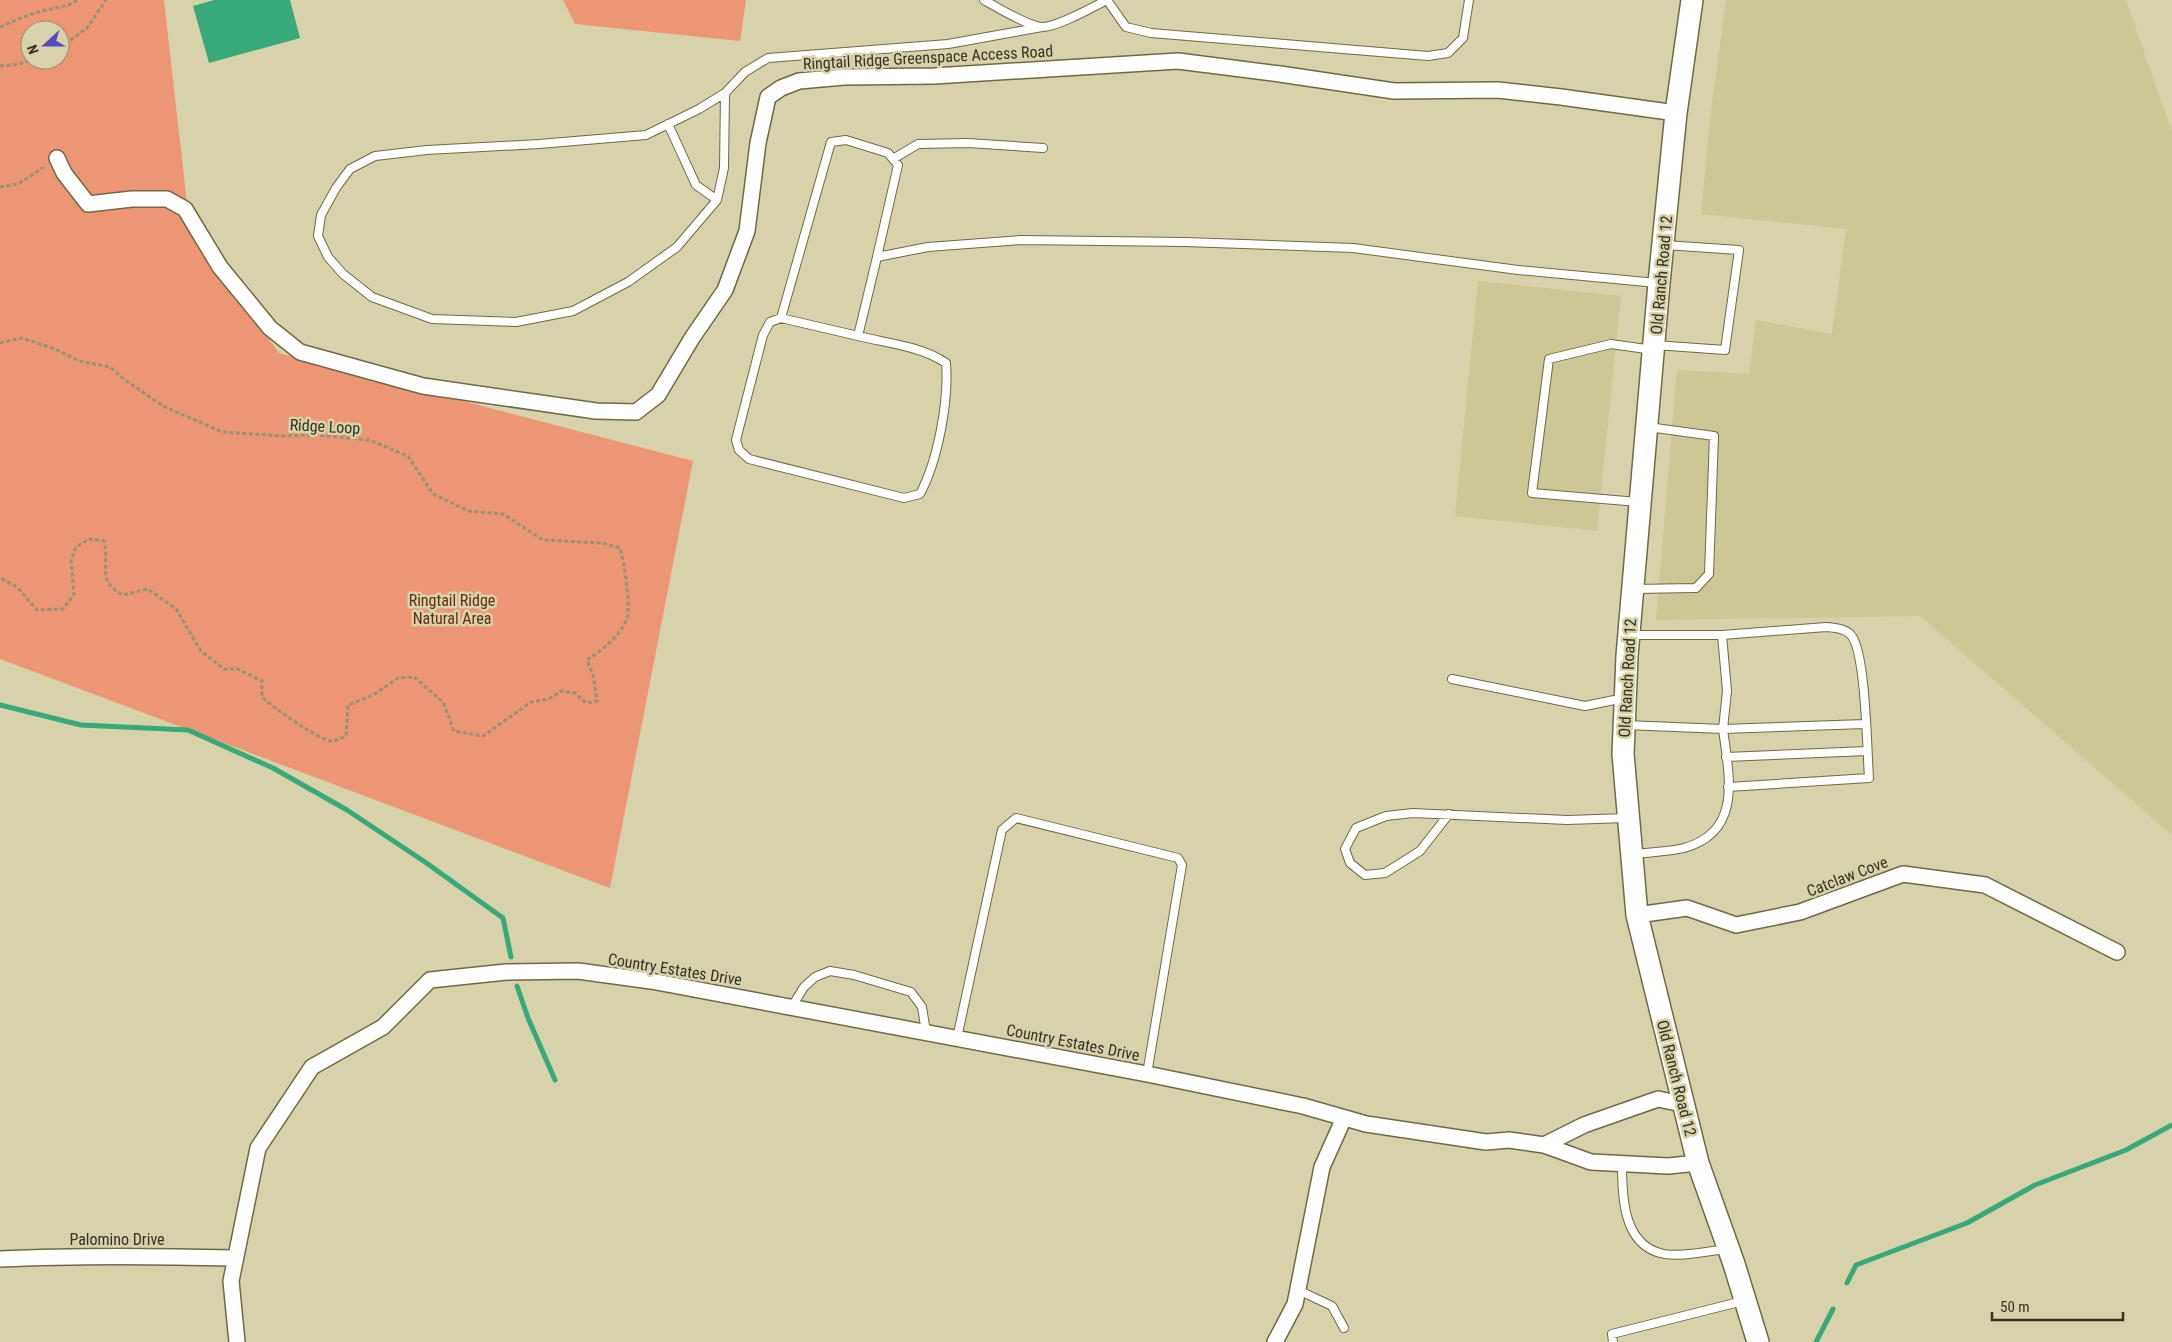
<svg xmlns="http://www.w3.org/2000/svg" width="2172" height="1342" font-family="'Roboto Condensed',sans-serif">
<rect width="100%" height="100%" fill="#d7d2a9"/>
<path fill="#cdc795" d="M1726 0H2126L2172 132V835L1920 616 1656 620 1677 370 1749 374 1756 320 1832 334 1846 229 1701 214 1710 119Z
M1478 281 1621 296 1597 531 1455 516Z"/>
<path fill="#ed9674" fill-rule="evenodd" d="M0 0H164L190 230 279 353 693 461 610 888 0 659ZM30 30H60V60H30Z
M563 0H746L740 41 575 24Z"/>
<path fill="#38a979" d="M214 0H290L300 38 209 63 193 6Z"/>
<g fill="none" stroke-linecap="round" stroke-linejoin="round">
<path stroke="#38a979" stroke-width="5" d="M0 705 81 725 188 730 273 768 347 810 425 862 503 918 511 957
M517 986 528 1018 555 1080
M1847 1283 1856 1265 1967 1223 2035 1185 2126 1150 2172 1125
M1816 1342 1833 1309"/>
<g stroke="#6f6a44" stroke-width="10">
<path id="lane" d="M984 0C998 8 1026 25 1041 27 1056 28 1093 7 1107 0
M1107 0 1126 27 1151 33 1428 56 1448 53 1463 38 1469 0
M725 93 724 168 717 200 677 247 628 282 573 311 516 322 432 319 372 297 343 274 328 257 318 236 321 215 336 188 350 169 375 156 427 150 539 144 646 135 699 109 725 93 745 72 768 58 948 44 1042 27
M668 124 696 185 717 200
M893 159 918 144 968 143 1043 148
M781 318 831 142 846 140 888 153 898 165 877 257
M858 336 781 318 770 322 763 335 736 440 739 450 749 459 904 498 920 494C938 460 949 401 946 363 921 346 886 343 858 336L877 257 928 247 1021 240 1185 242 1353 248 1518 270 1657 283
M1655 345 1725 350 1739 250 1665 245
M1638 502 1532 493 1549 359 1611 344 1653 350
M1634 589 1696 588 1709 574 1714 436 1648 427
M1631 635H1722L1727 691 1723 729 1865 724
M1722 635 1826 627C1835 628 1844 628 1851 635 1866 652 1867 752 1869 778L1728 787
M1452 679 1585 706 1624 698
M1625 725 1723 729C1729 776 1743 832 1684 848 1668 852 1650 852 1634 854
M1726 757 1867 751
M1449 814 1420 851 1385 873 1365 875 1350 863 1345 849 1356 828 1386 816 1413 813 1567 820 1627 818
M791 1008 804 987 815 977 830 971 854 975 911 992 922 1007 926 1032
M957 1038 1002 830 1016 818 1178 858 1182 865 1147 1074
M1622 1164C1622 1196 1623 1243 1660 1253 1677 1258 1708 1251 1727 1249
M1298 1290 1332 1306 1344 1328
M1613 1342 1612 1334 1743 1301"/>
</g>
<g stroke="#6f6a44" stroke-width="18">
<path id="street" d="M57 158 64 173 88 204 132 199H167L185 209 220 267 270 328 300 352 423 386 596 411 636 412 658 395 692 338 725 290 747 231 758 143 768 97 781 88 799 81 844 77 934 76 1178 61 1280 74 1394 91 1498 90 1561 97 1676 113
M1637 915 1687 908 1736 925 1800 912 1903 874 1985 885 2117 952
M1544 1145 1584 1125 1658 1099 1682 1104
M0 1259C78 1255 157 1256 235 1258
M237 1342 231 1281 258 1148 312 1067 383 1027 430 980 506 972 578 971 651 981 1147 1074 1303 1106 1366 1124 1486 1142 1509 1140 1544 1145 1591 1162 1668 1166 1698 1163
M1275 1342 1295 1304 1322 1167 1344 1118"/>
</g>
<g stroke="#6f6a44" stroke-width="24">
<path id="secondary" d="M1692 0 1676 113 1659 283 1627 656 1623 754 1637 915 1698 1163 1734 1264 1758 1342"/>
</g>
<path stroke="#969273" stroke-width="3" stroke-dasharray="4 2.5" stroke-linecap="butt" d="M0 27C15 20 30 14 46 10 58 7 67 7 77 0
M60 48 87 28 106 0
M0 66 19 64 33 60
M0 187 18 184 44 167
M0 343 22 338 55 349 79 361 110 367 125 380 163 406 222 432 284 436 317 435 369 440 408 456 433 494 469 511 503 514 543 540 602 543 620 548C624 561 631 605 627 618 621 636 602 650 587 660L593 675 597 701 586 703 575 693 561 691 549 699 531 702 483 736 454 731 443 702 414 677 398 678 373 695 348 705 346 736C341 738 336 741 331 741 319 740 272 707 262 697V681L238 669H224L201 651 176 609 148 589 123 595C96 581 110 566 104 541L89 539 76 547 71 560 74 594 63 609 37 610 17 587 4 580 0 576"/>
<use href="#lane" stroke="#fff" stroke-width="8"/>
<use href="#street" stroke="#fff" stroke-width="15"/>
<use href="#secondary" stroke="#fff" stroke-width="21"/>
</g>
<g text-anchor="middle" stroke-width="5" stroke-linejoin="round" paint-order="stroke">
<g font-size="16" fill="#353323" stroke="#d7d2a9">
<text transform="translate(928 57) rotate(-3)" y="6">Ringtail Ridge Greenspace Access Road</text>
<text transform="translate(1661 275) rotate(-85)" y="6">Old Ranch Road 12</text>
<text transform="translate(325 426) rotate(3)" y="6">Ridge Loop</text>
<text transform="translate(1627 678) rotate(-87)" y="6">Old Ranch Road 12</text>
<text transform="translate(1847 876) rotate(-21)" y="6">Catclaw Cove</text>
<text transform="translate(675 969) rotate(9)" y="6">Country Estates Drive</text>
<text transform="translate(1073 1042) rotate(11)" y="6">Country Estates Drive</text>
<text transform="translate(1677 1078) rotate(76)" y="6">Old Ranch Road 12</text>
<text x="117" y="1245">Palomino Drive</text>
</g>
<g font-size="16" fill="#662b13" stroke="#d7d2a9">
<text x="452" y="606">Ringtail Ridge<tspan x="452" dy="18">Natural Area</tspan></text>
</g>
</g>
<g transform="translate(45 45) rotate(249)"><circle r="24" fill="#d7d2a9" stroke="#969273"/>
<path d="M0-4L9 19L0 12L-9 19Z" fill="#564bc3"/>
<text y="-8" font-size="14" font-weight="bold" text-anchor="middle" fill="#353323">N</text>
</g>
<path d="M1992 1312v8h131v-8" fill="none" stroke="#353323" stroke-width="2.5"/>
<text x="2000" y="1312" font-size="15" fill="#353323" stroke="#d7d2a9" stroke-width="4" paint-order="stroke">50 m</text>
</svg>
